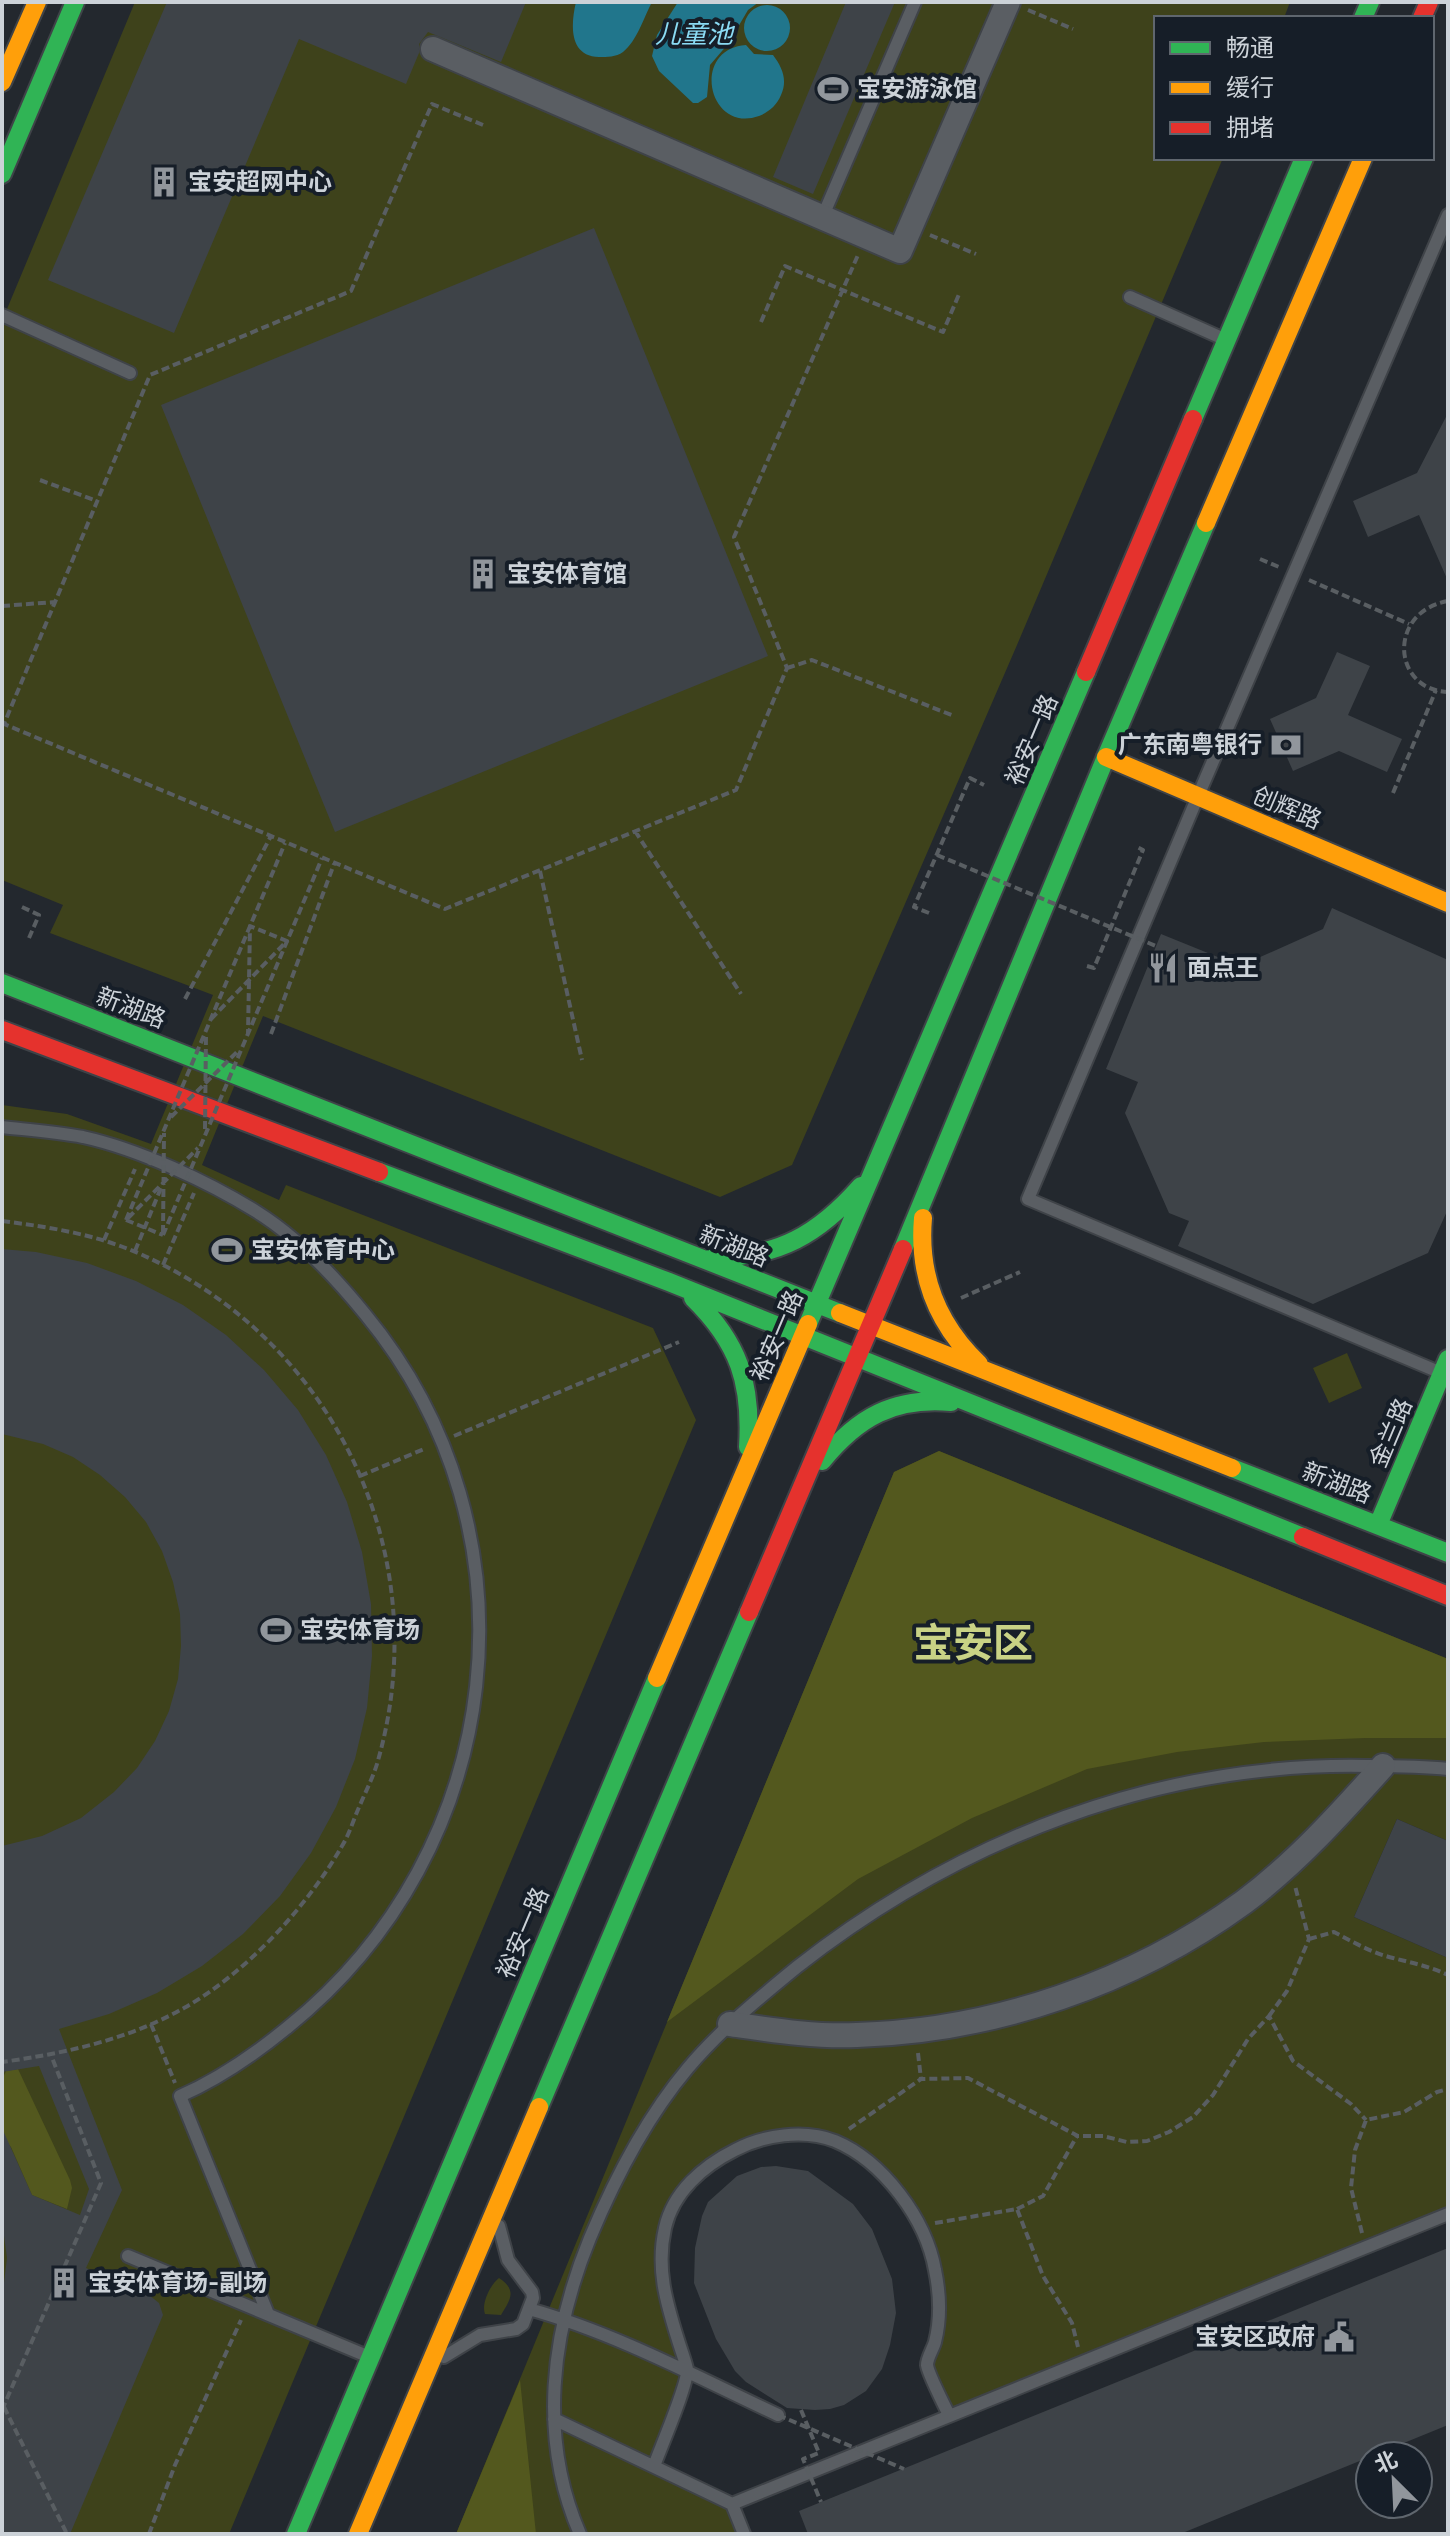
<svg xmlns="http://www.w3.org/2000/svg" width="1450" height="2536" font-family="Inter,'Noto Sans SC',sans-serif">
<rect width="100%" height="100%" fill="#23282e"/>
<path fill="#3e421b" d="M135 2H1290L1284 18H1156V158H1223L1017 645 792 1165 720 1197 263 1016 202 1165 279 1200 286 1185 653 1328 696 1420 229 2534H2V1105L67 1114 151 1144 213 995 50 933 63 905 2 880V321Z
M1347 1353 1362 1388 1329 1403 1313 1368Z
M939 1451 1448 1659V1841L1397 1819 1354 1917 1448 1958V2214L949 2415 927 2365 939 2296 907 2202 853 2152 813 2137 743 2145 677 2199 660 2252 688 2372 654 2466 732 2504 744 2534H456L894 1472Z
M499 2278C517 2290 511 2299 501 2315L485 2314C481 2304 490 2285 499 2278Z"/>
<path fill="#53581e" d="M939 1451 1448 1659V1738H1365L1264 1742 1177 1752 1087 1769 972 1818 858 1879 667 2022 894 1472Z
M18 2069 70 2180 72 2188 67 2209 32 2195 11 2147 2 2136V2080L6 2071Z
M520 2380 536 2534H456Z"/>
<path fill="#21768c" d="M576 2H652C644 17 637 41 623 52 616 57 607 57 599 57 568 56 571 23 576 2Z
M678 2H759L748 10 728 44 710 65 707 97 698 103H693L659 71 652 56 657 35Z
M744 28a23 23 0 1 1 46 0a23 23 0 1 1-46 0Z
M746 45 754 54 773 55C782 67 788 80 781 95 777 105 769 112 759 116 708 134 690 49 746 45Z"/>
<path fill="#3e4348" d="M167 2H526L501 62 428 32 419 44V53L406 84 299 39 174 333 48 280Z
M846 2H895L813 194 773 177Z
M594 228 768 656 335 832 161 405Z
M1448 413V581L1419 515 1368 537 1353 501 1417 473Z
M1337 652 1370 666 1348 715 1402 739 1387 772 1339 751 1293 771 1270 719 1316 698Z
M1332 908 1448 960V1209L1428 1253 1313 1304 1178 1246 1189 1221 1169 1213 1125 1113 1138 1082 1106 1069 1161 934 1240 966 1323 929Z
M2 1249 36 1252 87 1263 136 1281 183 1305 226 1335 264 1370 298 1410 326 1455 347 1502 362 1552 371 1604 372 1656 367 1708 355 1759 336 1807 311 1853 280 1896 243 1934 202 1966 157 1993 109 2014 59 2029 122 2190 86 2268 149 2295 159 2303 163 2315 70 2534H2V2299L7 2258 2 2221V2128L32 2195 80 2215 89 2189 39 2066 2 2072V1846L42 1836 81 1818 114 1792 137 1768 155 1741 169 1711 178 1679 181 1646 180 1614 173 1582 162 1551 146 1522 125 1497 100 1475 73 1457 43 1444 2 1434Z
M1397 1819 1448 1841V1958L1354 1917Z
M776 2166 808 2171 853 2204 872 2229 892 2279 896 2313 890 2345 882 2369 866 2391 844 2405 830 2409 815 2410 787 2408 746 2382 735 2371 716 2339 694 2283 695 2248 702 2216 708 2202 737 2176 761 2167Z
M1448 2248V2425L1180 2534H808L799 2511Z"/>
<g fill="none" stroke-linecap="round" stroke-linejoin="round">
<g stroke="#3f4348" stroke-width="16">
<path id="lane" d="M822 218 915 2
M1130 297 1224 339
M2 315 130 373
M2 1127C29 1130 56 1132 83 1137 138 1149 209 1182 257 1212 297 1237 335 1277 365 1314 545 1532 507 1851 288 2027 255 2054 219 2079 180 2096L268 2314
M1439 1372 1028 1199 1198 796 1448 215
M128 2256 367 2356
M529 2309C615 2333 697 2377 778 2415
M444 2357 480 2335 516 2329 523 2324 533 2298 532 2292 508 2260 499 2226
M554 2419 732 2504 1448 2214
M654 2466C660 2449 689 2382 687 2369 685 2360 681 2350 678 2340 666 2302 656 2268 665 2228 673 2192 703 2166 735 2150 763 2135 804 2129 835 2141 883 2161 926 2219 935 2270 940 2294 941 2318 935 2342 933 2349 927 2358 927 2365 928 2373 944 2405 949 2415
M732 2504 744 2534
M580 2534C538 2438 551 2333 590 2238 615 2178 646 2118 688 2068 719 2031 759 1998 797 1967 960 1839 1158 1762 1367 1766 1394 1766 1421 1766 1448 1769"/>
</g>
<g stroke="#3f4348" stroke-width="28">
<path id="street" d="M433 49 900 251 1008 2
M730 2024C772 2030 815 2037 857 2035 994 2031 1133 1983 1244 1902 1296 1863 1340 1814 1383 1766"/>
</g>
<g stroke="#3f4348" stroke-width="22">
<path id="fast" d="M1363 18 1370 2
M2 174 75 2
M1193 419 1304 158
M2 983 840 1313
M379 1172 669 1282 1303 1537
M903 1249 1106 757 1206 523
M713 1257C778 1258 819 1234 861 1186
M693 1298C739 1343 752 1383 748 1447
M808 1324 1086 672
M822 1461C858 1417 894 1397 951 1402
M1232 1468 1448 1553
M1378 1525 1448 1359
M539 2107 749 1612
M296 2534 657 1678"/>
</g>
<g stroke="#3f4348" stroke-width="22">
<path id="slow" d="M2 82 37 2
M1206 523 1363 158
M1106 757 1448 903
M923 1218C918 1276 937 1324 979 1364
M840 1313 1232 1468
M657 1678 808 1324
M358 2534 539 2107"/>
</g>
<g stroke="#3f4348" stroke-width="22">
<path id="jam" d="M1422 18 1429 2
M1086 672 1193 419
M2 1030 379 1172
M1303 1537 1448 1596
M749 1612 903 1249"/>
</g>
<path stroke="#595e62" stroke-width="4" stroke-dasharray="8 4" stroke-linecap="butt" d="M1028 10 1073 29
M483 125 432 104 351 291 150 375 4 724 445 909 736 790 787 668 734 537 858 255
M930 235 976 254
M761 322 785 266 943 332 960 292
M40 480 97 501
M1260 559 1279 567
M1309 580 1409 624
M1448 601C1387 612 1392 690 1448 692
M2 606 55 602
M787 668 812 660 954 716
M1393 793 1436 690
M635 831 741 994
M275 867 285 843
M540 871 582 1060
M312 882 322 858
M22 907 39 915 29 938
M929 913 914 907 966 787 970 778 984 785
M1087 966 1094 968 1143 850 1137 847
M185 999 271 836
M211 1019 287 941 250 926 248 1034
M271 1034 334 864
M126 1220 163 1235
M2 1221C49 1227 94 1234 138 1253 335 1339 438 1556 377 1764 373 1777 366 1791 360 1805 354 1818 350 1833 342 1846 307 1907 246 1973 184 2008 127 2040 66 2053 2 2062
M104 1240 135 1169
M135 1251 163 1183
M163 1265 194 1193
M961 1298 1020 1272
M454 1436 679 1342
M360 1476 424 1449
M1309 1939 1334 1932C1353 1942 1372 1953 1393 1958 1412 1963 1429 1966 1448 1975
M1269 2016 1287 1991 1309 1939 1295 1886
M151 2024 175 2083
M918 2053 921 2079
M849 2129 921 2079 968 2078 1078 2136H1103L1127 2142 1147 2141 1169 2132 1193 2117 1213 2095 1248 2039 1269 2016 1293 2061 1351 2104 1366 2120
M1017 2209 1043 2196 1077 2136
M935 2223 1017 2209 1043 2276 1072 2323 1078 2347
M1362 2233 1351 2188 1355 2150 1366 2120 1404 2112 1437 2092 1448 2089
M4 2407 67 2534
M2 2410 101 2183 51 2055
M149 2534 175 2465 241 2320"/>
<use href="#lane" stroke="#5a5e63" stroke-width="12"/>
<use href="#street" stroke="#5a5e63" stroke-width="24"/>
<use href="#fast" stroke="#30b455" stroke-width="18"/>
<use href="#slow" stroke="#ff9f0a" stroke-width="18"/>
<use href="#jam" stroke="#e5322d" stroke-width="18"/>
<path stroke="#595e62" stroke-width="4" stroke-dasharray="8 4" stroke-linecap="butt" d="M937 855 1156 946
M171 1117 239 1050
M205 1129 206 1034
M128 1218 198 1148
M126 1220 275 867
M163 1233 164 1133
M163 1235 312 882
M801 2410 819 2453 803 2459 821 2502
M778 2415 904 2469"/>
</g>
<defs>
<g id="stadium-bare" transform="scale(2.4)"><path d="M0-5a6.5 5 0 1 0 0 10a6.5 5 0 1 0 0-10ZM-3.5-1.8h7v3.6h-7Z" fill="#91969c" stroke="#161e28" stroke-width="2.5" paint-order="stroke"/></g>
<g id="building-bare" transform="scale(2.4)"><path d="M-4-6H4V6H1V3H-1V6H-4ZM-2.5-4.3h1.7v1.8h-1.7ZM.8-4.3h1.7v1.8H.8ZM-2.5-1h1.7V.8h-1.7ZM.8-1h1.7V.8H.8Z" fill="#91969c" stroke="#161e28" stroke-width="2.5" paint-order="stroke"/></g>
<g id="bank-bare" transform="scale(2.4)"><path d="M-6-4H6V4H-6ZM0-2.3a2.3 2.3 0 1 0 0 4.6a2.3 2.3 0 1 0 0-4.6Z" fill="#91969c" stroke="#161e28" stroke-width="2.5" paint-order="stroke"/></g>
<g id="restaurant-bare" transform="scale(2.4)"><path d="M-5-6h1v4h1v-4h1v4h1v-4h1v5L-1.5 .5V6h-2V.5L-5-1ZM5-6V6H3V1.5H1.5Q1.5-4 5-6Z" fill="#91969c" stroke="#161e28" stroke-width="2.5" paint-order="stroke"/></g>
<g id="civic-bare" transform="scale(2.4)"><path d="M-.6-6.5H3V-4.5H.6V-3L4-1V1h2V6H-6V1h2V-1L-.6-3ZM-1.2 2.5V6h2.4V2.5Z" fill="#91969c" stroke="#161e28" stroke-width="2.5" paint-order="stroke"/></g>
</defs>
<g fill-rule="evenodd">
<use href="#stadium-bare" x="833" y="89"/>
<use href="#building-bare" x="164" y="182"/>
<use href="#building-bare" x="483" y="574"/>
<use href="#bank-bare" x="1286" y="745"/>
<use href="#restaurant-bare" x="1163" y="968"/>
<use href="#stadium-bare" x="227" y="1250"/>
<use href="#stadium-bare" x="276" y="1630"/>
<use href="#building-bare" x="64" y="2283"/>
<use href="#civic-bare" x="1339" y="2337"/>
</g>
<g text-anchor="middle" stroke-width="8" stroke-linejoin="round" paint-order="stroke">
<g font-size="24" font-weight="bold" fill="#ccd2d8" stroke="#161e28" text-anchor="start">
<text x="857" y="97">宝安游泳馆</text>
<text x="188" y="190">宝安超网中心</text>
<text x="507" y="582">宝安体育馆</text>
<text x="1262" y="753" text-anchor="end">广东南粤银行</text>
<text x="1187" y="976">面点王</text>
<text x="251" y="1258">宝安体育中心</text>
<text x="300" y="1638">宝安体育场</text>
<text x="88" y="2291">宝安体育场-副场</text>
<text x="1315" y="2345" text-anchor="end">宝安区政府</text>
</g>
<g font-size="24" fill="#ccd2d8" stroke="#161e28">
<text transform="translate(1032 740) rotate(-67)" y="8">裕安一路</text>
<text transform="translate(1287 808) rotate(23)" y="8">创辉路</text>
<text transform="translate(131 1008) rotate(21)" y="8">新湖路</text>
<text transform="translate(734 1246) rotate(22)" y="8">新湖路</text>
<text transform="translate(777 1336) rotate(-67)" y="8">裕安一路</text>
<text transform="translate(1391 1433) rotate(-67)" y="8">金兰路</text>
<text transform="translate(1337 1483) rotate(21)" y="8">新湖路</text>
<text transform="translate(523 1933) rotate(-67)" y="8">裕安一路</text>
</g>
<g font-size="26" font-style="italic" fill="#8bdbf4" stroke="#161e28">
<text x="694" y="43">儿童池</text>
</g>
<g font-size="40" font-weight="bold" fill="#c9d285" stroke="#161e28">
<text x="973" y="1657">宝安区</text>
</g>
</g>
<rect width="1450" height="2536" fill="none" stroke="#ccd2d8" stroke-width="8"/>
<rect x="1154" y="16" width="280" height="144" fill="#161e28" stroke="#5f666e" stroke-width="2"/>
<rect x="1170" y="42" width="40" height="12" fill="#30b455" stroke="#5f666e" stroke-width="2"/>
<text x="1226" y="56" font-size="24" fill="#ccd2d8">畅通</text>
<rect x="1170" y="82" width="40" height="12" fill="#ff9f0a" stroke="#5f666e" stroke-width="2"/>
<text x="1226" y="96" font-size="24" fill="#ccd2d8">缓行</text>
<rect x="1170" y="122" width="40" height="12" fill="#e5322d" stroke="#5f666e" stroke-width="2"/>
<text x="1226" y="136" font-size="24" fill="#ccd2d8">拥堵</text>
<g transform="translate(1394 2480) rotate(336)"><circle r="38" fill="#161e28" stroke="#5f666e" stroke-width="2"/>
<path d="M0-6L14 30L0 20L-14 30Z" fill="#91969c"/>
<text y="-12" font-size="22" font-weight="bold" text-anchor="middle" fill="#ccd2d8">北</text>
</g>
</svg>
